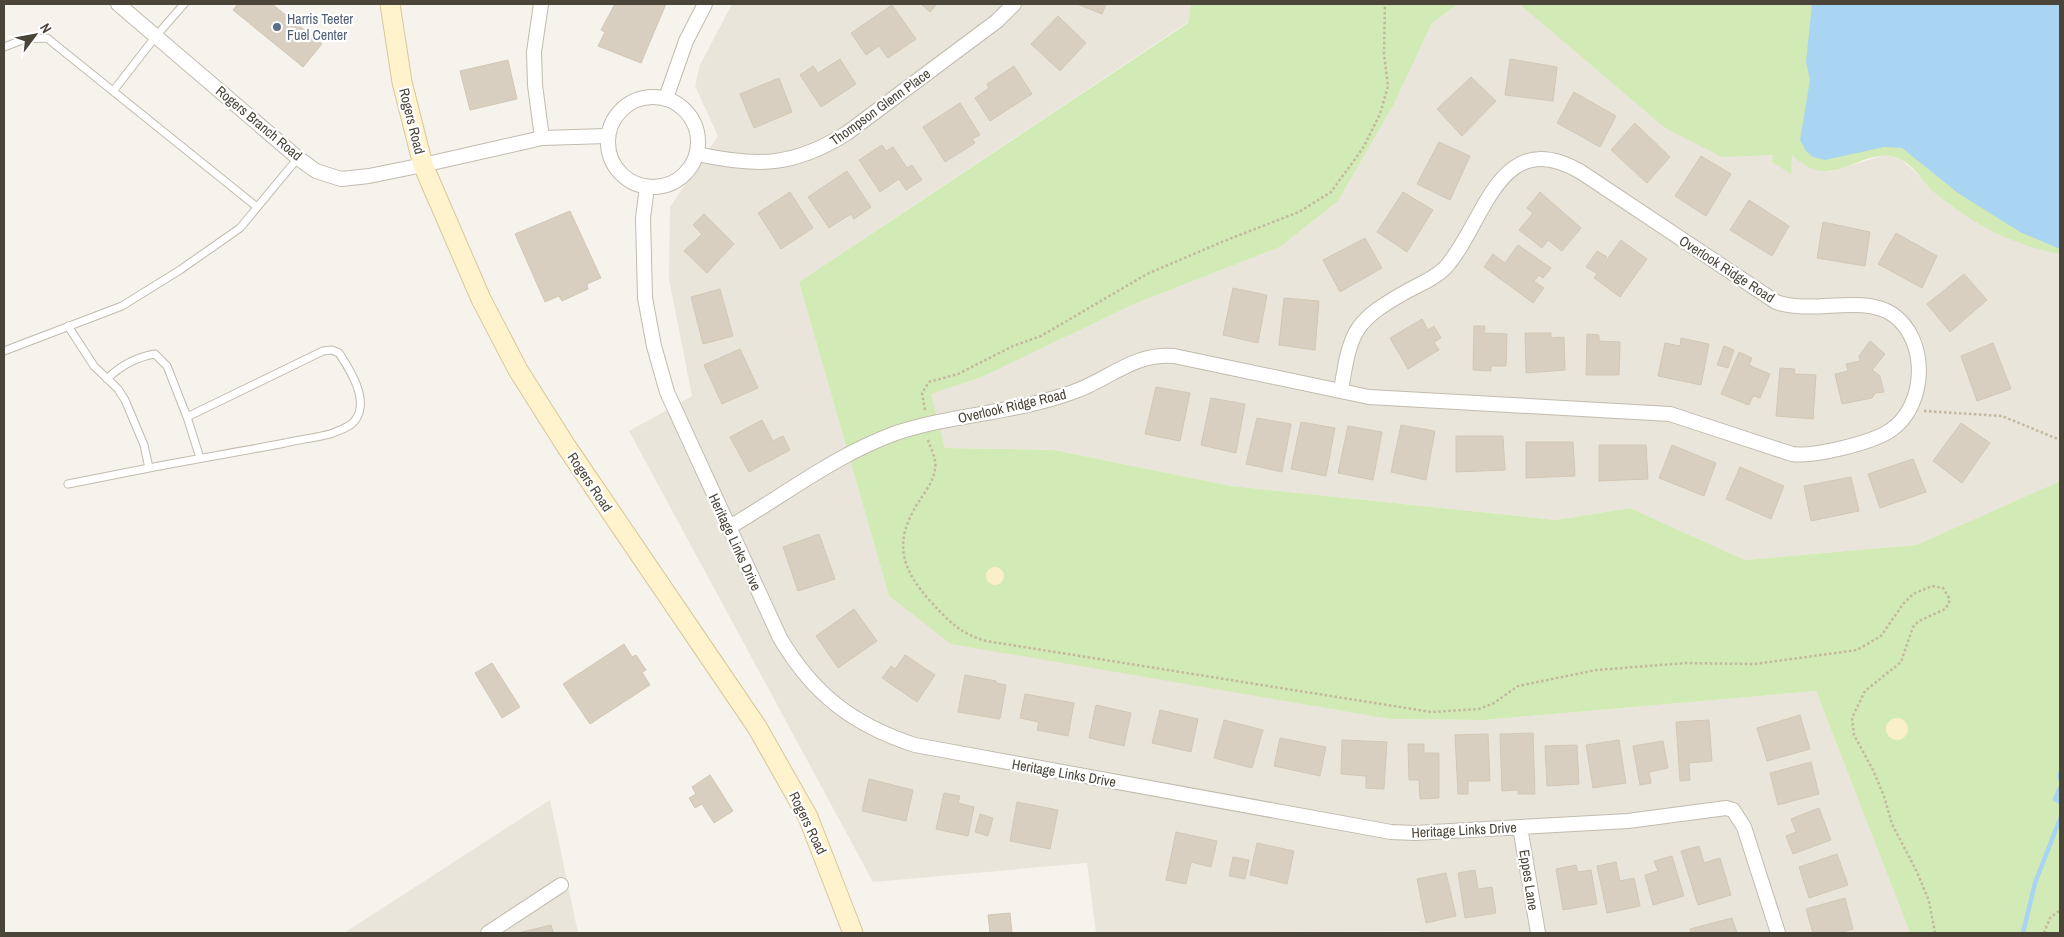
<svg xmlns="http://www.w3.org/2000/svg" width="2064" height="937" font-family="'Archivo Narrow',sans-serif">
<rect width="100%" height="100%" fill="#f6f3ec"/>
<path fill="#eae5da" d="M732 4H1191L1188 22 799 282 889 596 1391 719 1484 720 1816 691 1910 933H1420V931L1096 933 1087 863 873 882 629 431 692 396 669 279 670 207 718 136 695 86 700 65Z
M1458 4H1519L1665 128 1792 154 1829 172 1885 155 1901 159 1951 206 2029 245 2060 254V478L2058 482 1916 545 1745 560 1630 508 1556 520 1231 486 1054 450 945 448 930 394 982 377 1134 304 1280 247 1338 201 1394 104 1432 23Z
M550 800 578 933H344Z"/>
<path fill="#d2eab5" d="M1191 4H1458L1432 23 1394 104 1338 201 1280 247 1134 304 982 377 931 394 945 448 1054 450 1231 486 1556 520 1630 508 1745 560 1916 545 2058 482 2060 478V933H1910L1816 691 1484 720 1391 719 951 644 889 596 799 282 1188 23Z
M1519 4H2060V254C2014 246 1970 223 1934 192 1924 183 1912 163 1898 158 1858 145 1834 196 1792 155L1791 174 1772 162 1773 155 1722 157 1665 128Z"/>
<path fill="#f9efc9" d="M986 576a9 9 0 1 1 18 0a9 9 0 1 1-18 0Z
M1886 729a11 11 0 1 1 22 0a11 11 0 1 1-22 0Z"/>
<path fill="#a9d4f2" d="M1812 4H2060V249L2020 232 1958 193 1902 148 1884 147 1825 160 1813 157 1806 151 1800 140 1810 80 1806 62Z"/>
<g fill="none" stroke-linecap="round" stroke-linejoin="round">
<path stroke="#a9d4f2" stroke-width="4.5" d="M2060 774V778
M2060 788 2055 799 2060 802
M2023 933 2035 883 2060 819"/>
</g>
<path fill="#d8cfc1" stroke="#d3c7b4" d="M238 4H272L322 44 303 67 233 10Z
M615 4H666L641 63 598 46 605 32 601 30Z
M921 4H937L930 12Z
M1077 4H1106L1102 14Z
M892 5 916 39 888 58 879 46 866 55 851 33Z
M1058 16 1086 43 1060 71 1031 44Z
M840 59 856 84 821 107 800 75 813 66 818 73Z
M1510 59 1557 67 1553 101 1505 95Z
M508 60 517 99 470 110 460 71Z
M1014 66 1032 94 990 121 975 98 989 88 987 84Z
M1471 77 1496 101 1462 136 1437 109Z
M779 78 792 112 754 128 740 94Z
M1574 92 1616 116 1600 147 1557 123Z
M960 103 980 135 972 139 975 143 945 162 923 127Z
M1635 123 1670 157 1647 183 1611 150Z
M1439 142 1470 156 1450 200 1417 184Z
M882 145 886 151 893 147 907 168 912 165 922 180 906 190 899 179 880 192 859 160Z
M1701 156 1731 174 1706 216 1675 196Z
M847 171 871 207 854 219 851 214 829 228 808 197Z
M790 192 813 228 781 249 758 213Z
M1403 192 1433 210 1407 252 1377 232Z
M1540 192 1581 228 1562 251 1548 240 1542 248 1519 230 1533 213 1527 208Z
M1749 200 1789 226 1772 256 1730 230Z
M570 211 601 278 587 284 588 289 562 301 559 296 545 302 515 234Z
M704 214 734 244 707 273 684 251 702 234 693 225Z
M1823 222 1870 232 1865 266 1817 258Z
M1896 233 1937 256 1922 288 1878 264Z
M1365 238 1382 268 1340 292 1323 260Z
M1621 240 1647 259 1620 297 1594 278Z
M1518 245 1551 268 1543 278 1539 275 1534 281 1544 288 1533 303 1484 267 1493 254 1505 263Z
M1597 251 1607 257 1596 273 1586 267Z
M1964 274 1987 300 1950 332 1927 304Z
M1233 288 1267 295 1258 343 1223 335Z
M720 289 733 336 703 344 691 297Z
M1284 298 1319 301 1315 350 1279 345Z
M1422 319 1428 330 1434 326 1441 338 1434 342 1439 350 1408 369 1390 338Z
M1474 326H1485L1484 333 1507 334 1506 366H1491V371L1473 370Z
M1525 333H1551V338L1564 337 1565 370 1526 373Z
M1587 334 1599 335V341L1620 342 1619 375H1586Z
M1681 338 1709 344 1701 385 1658 376 1665 343 1680 346Z
M1870 341 1885 354 1872 370 1880 376 1884 392 1875 393 1872 398 1842 404 1835 374 1848 371 1846 364 1860 361 1859 356Z
M1993 343 2011 389 1977 401 1961 356Z
M1724 346 1734 350 1728 368 1717 365Z
M740 349 758 388 722 404 704 365Z
M1739 352 1752 358 1749 365 1770 374 1760 398 1753 396 1749 405 1721 394Z
M1780 368 1795 369 1794 374 1816 375 1813 419 1776 416Z
M1156 387 1190 393 1180 441 1145 434Z
M1211 398 1245 404 1236 453 1201 445Z
M1257 418 1291 424 1282 472 1246 464Z
M762 420 773 441 783 436 790 450 749 472 730 437Z
M1301 422 1335 428 1326 476 1291 469Z
M1961 423 1990 443 1962 483 1933 461Z
M1401 425 1435 431 1426 480 1391 472Z
M1348 426 1382 432 1373 480 1338 473Z
M1456 436H1503L1505 470 1456 472Z
M1526 442H1573L1575 476 1526 478Z
M1599 445H1646L1648 479 1599 481Z
M1672 445 1716 463 1704 496 1659 478Z
M1913 459 1926 492 1880 508 1868 474Z
M1740 467 1784 486 1771 519 1726 499Z
M1851 477 1859 511 1811 521 1804 486Z
M819 534 835 579 798 591 783 547Z
M854 609 877 641 838 668 816 636Z
M624 644 632 657 636 655 646 670 642 672 650 685 590 724 563 684Z
M905 655 935 675 917 702 882 678 891 666 895 669Z
M492 663 520 707 502 718 475 673Z
M965 675 996 681V683L1006 685 1000 719 958 712Z
M1025 694 1074 703 1068 736 1037 730 1039 722 1020 718Z
M1096 705 1131 713 1124 746 1089 738Z
M1160 710 1198 719 1191 752 1152 743Z
M1800 715 1810 749 1767 761 1757 728Z
M1224 720 1263 730 1252 768 1214 758Z
M1709 720 1712 761 1689 763 1690 780 1680 781 1676 722Z
M1533 733 1535 794H1518V790L1502 791 1500 734Z
M1488 734 1490 781H1468V794H1458L1455 735Z
M1280 738 1326 747 1320 776 1274 766Z
M1342 740 1387 742 1384 789 1366 788V776L1341 774Z
M1619 740 1626 783 1593 788 1586 745Z
M1663 741 1668 768 1649 772 1651 783 1640 785 1633 746Z
M1408 744H1424V753H1439V798L1420 799 1419 780H1409Z
M1577 745 1579 784 1547 786 1545 746Z
M1811 762 1819 794 1778 805 1770 773Z
M710 775 733 811 714 823 702 804 695 808 689 798 696 794 692 787Z
M869 779 913 790 906 821 862 811Z
M944 793 960 796 958 803 974 807 968 836 936 829Z
M1017 802 1058 810 1050 849 1010 841Z
M1819 808 1831 840 1793 854 1786 836 1796 832 1791 819Z
M980 814 993 818 988 836 975 832Z
M1176 832 1217 841 1211 867 1191 862 1186 884 1166 880Z
M1257 843 1294 851 1287 884 1250 875Z
M1699 846 1704 863 1720 858 1731 895 1698 905 1681 851Z
M1837 854 1848 885 1809 898 1799 867Z
M1672 856 1684 896 1653 905 1645 875 1658 871 1654 861Z
M1233 857 1249 860 1245 879 1229 876Z
M1616 862 1620 881 1634 878 1640 906 1607 913 1597 866Z
M1576 865 1578 872 1591 870 1597 904 1563 910 1556 869Z
M1475 870 1478 889 1492 887 1496 913 1465 918 1458 873Z
M1446 873 1456 916 1426 923 1417 879Z
M1845 898 1853 929 1839 933H1813L1806 909Z
M1010 913 1012 933H990L988 915Z
M1732 918 1737 933H1691L1690 929Z
M551 925 553 933H518Z"/>
<g fill="none" stroke-linecap="round" stroke-linejoin="round">
<g stroke="#c2bbae" stroke-width="9">
<path id="service" d="M4 47 25 39 47 38 257 207
M114 90 156 36 184 4
M4 351 122 306 180 270 240 228 298 158
M107 379C120 366 137 357 155 354L167 366 187 417
M149 468C194 459 239 452 285 443 300 439 318 438 333 433 341 430 352 426 356 419 369 399 350 370 339 353L332 350 323 351 187 417 200 458
M68 484 149 468 144 445 125 400 118 389 94 366 68 326"/>
</g>
<g stroke="#c2bbae" stroke-width="16">
<path id="minor" d="M118 4 298 158 316 171 341 179 369 176 423 165 542 138 607 136
M541 4 534 52 535 85 542 138
M608 142a45 45 0 1 1 90 0a45 45 0 1 1-90 0Z
M666 98 686 41 705 4
M697 154C757 167 793 167 847 133L997 21 1014 4
M647 187 643 218 645 298 654 346 667 392 780 638C813 694 853 725 915 745L1391 832 1415 833 1628 821 1726 808 1733 810 1744 827 1778 933
M728 528C783 496 835 455 896 433 953 414 1016 413 1073 392 1108 380 1135 352 1174 356L1369 397 1670 414 1792 454C1814 457 1872 443 1891 430 1927 405 1929 339 1892 314 1861 294 1812 315 1776 302L1581 172C1498 123 1485 224 1445 268 1435 278 1421 284 1409 290 1354 321 1351 329 1341 390
M1520 827 1538 933
M488 933 561 885"/>
</g>
<g stroke="#d6c79b" stroke-width="21">
<path id="secondary" d="M390 4 402 82 423 165 481 299 518 370 566 446 757 727 808 817 853 933"/>
</g>
<path stroke="#c4b79f" stroke-width="2.5" stroke-dasharray="2.5 2.5" stroke-linecap="butt" d="M925 410 922 393 929 382 958 374 1013 346 1041 336 1147 274 1224 241 1299 212 1331 192 1363 148 1380 114 1388 86 1384 54 1385 4
M1924 411 2002 416 2060 440
M928 440C931 449 937 460 935 469 934 481 924 493 918 503 893 542 901 569 931 602 950 622 959 633 986 641L1431 712 1479 709 1494 703 1518 686 1596 670 1686 663 1755 664 1857 650 1881 636 1903 604 1913 594 1932 586 1943 588 1949 598V603L1945 609 1919 621 1913 627 1901 662 1865 691 1852 718 1854 735 1873 770 1884 796 1892 824 1917 872 1929 901 1935 933
M2044 933 2050 918 2060 910"/>
<use href="#service" stroke="#fff" stroke-width="7"/>
<use href="#minor" stroke="#fff" stroke-width="14"/>
<use href="#secondary" stroke="#fff3cd" stroke-width="19"/>
</g>
<circle fill="#5c6f8a" stroke="#fff" stroke-width="2" cx="277" cy="27" r="5"/>
<g text-anchor="middle" stroke-width="4.5" stroke-linejoin="round" paint-order="stroke">
<g font-size="14" fill="#4e5e75" stroke="#fff" text-anchor="start">
<text x="287" y="24">Harris Teeter<tspan x="287" dy="16">Fuel Center</tspan></text>
</g>
<g font-size="14" fill="#4b4439" stroke="#fff">
<text transform="translate(880 107) rotate(-36)" y="5">Thompson Glenn Place</text>
<text transform="translate(412 121) rotate(76)" y="5">Rogers Road</text>
<text transform="translate(259 123) rotate(40)" y="5">Rogers Branch Road</text>
<text transform="translate(1727 269) rotate(33)" y="5">Overlook Ridge Road</text>
<text transform="translate(1012 406) rotate(-13)" y="5">Overlook Ridge Road</text>
<text transform="translate(590 482) rotate(56)" y="5">Rogers Road</text>
<text transform="translate(735 542) rotate(65)" y="5">Heritage Links Drive</text>
<text transform="translate(1064 773) rotate(10)" y="5">Heritage Links Drive</text>
<text transform="translate(808 823) rotate(64)" y="5">Rogers Road</text>
<text transform="translate(1464 830) rotate(-3)" y="5">Heritage Links Drive</text>
<text transform="translate(1529 880) rotate(81)" y="5">Eppes Lane</text>
</g>
</g>
<rect width="2064" height="937" fill="none" stroke="#4b4439" stroke-width="10"/>
<g transform="translate(35 35) rotate(58)" stroke="#ffffff" stroke-width="4" paint-order="stroke">
<path d="M0-4L9 19L0 12L-9 19Z" fill="#4b4439"/>
<text y="-8" font-size="14" font-weight="bold" text-anchor="middle" fill="#4b4439">N</text>
</g>
</svg>
